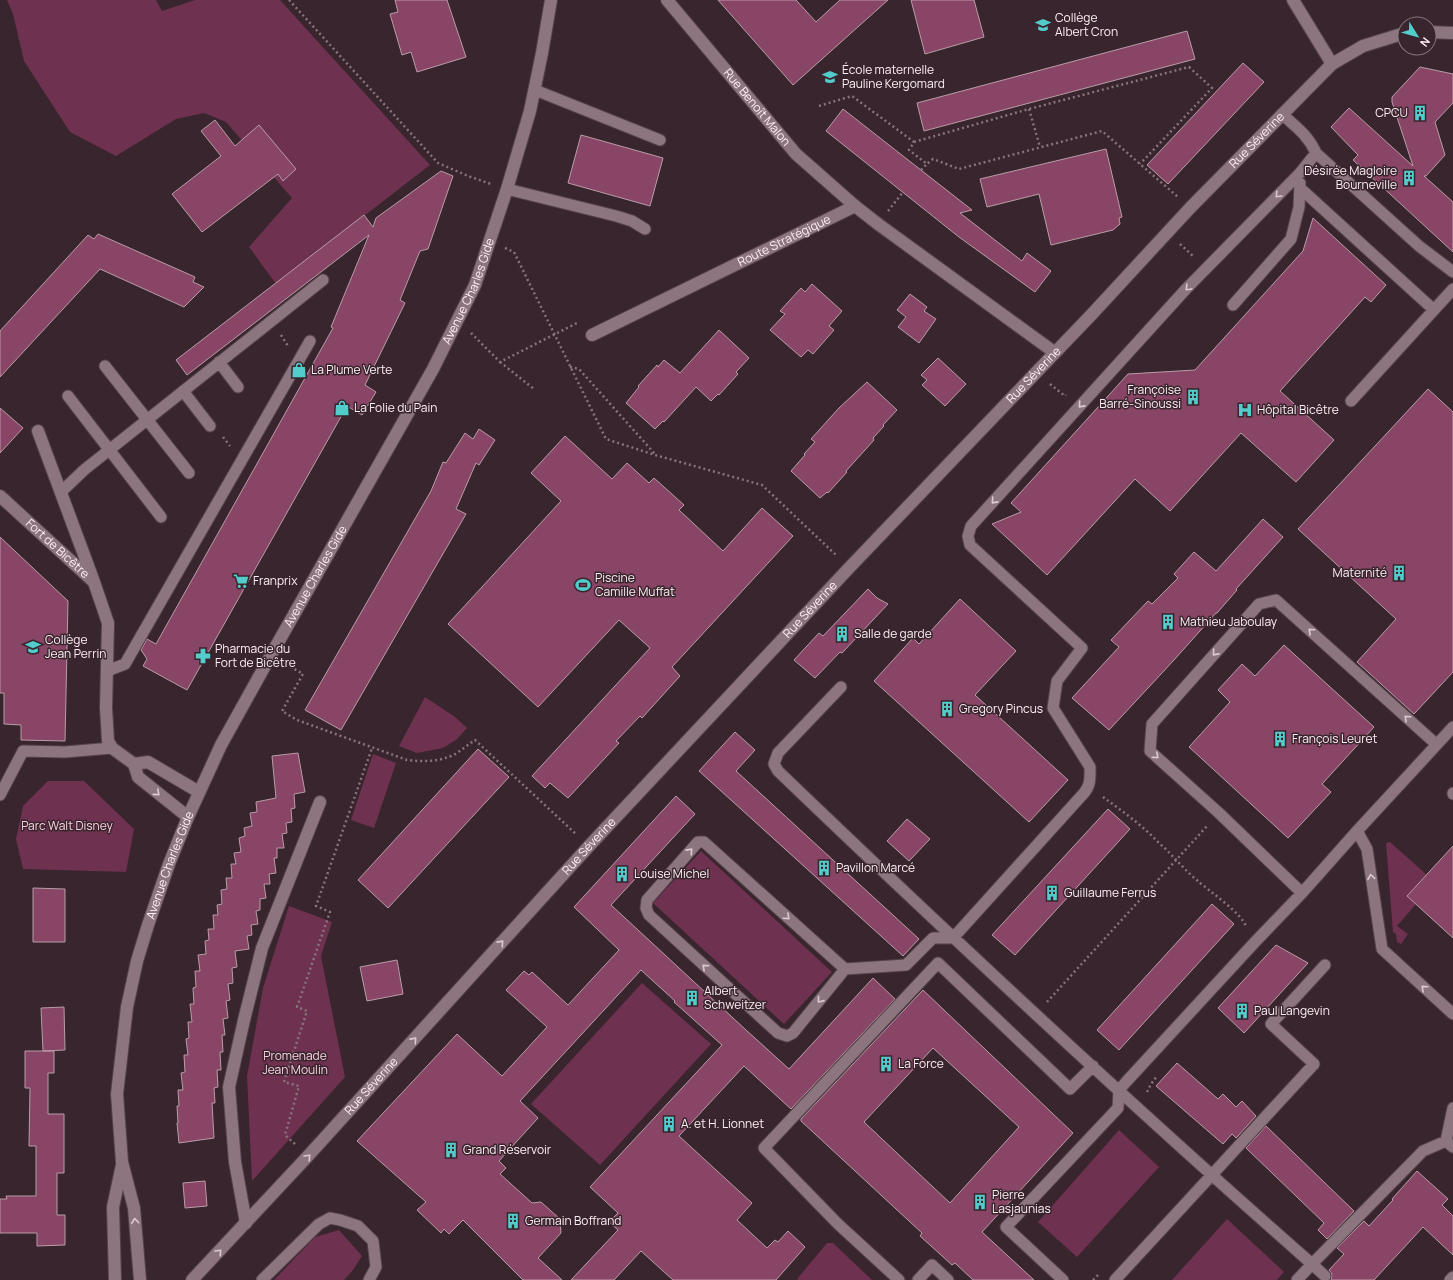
<svg xmlns="http://www.w3.org/2000/svg" width="1453" height="1280" font-family="Manrope,sans-serif">
<rect width="100%" height="100%" fill="#39252d"/>
<path fill="#6e314f" d="M7 0H156L162 11 195 0H280L430 165 276 284 249 247 292 198 226 122 204 113 176 119 116 156 70 132 24 61 13 14Z
M425 697 455 717 467 728 456 740 443 748 417 753 399 746Z
M373 754 396 763 374 828 351 820Z
M48 781H84L134 829 126 872 23 869 16 839 23 806Z
M1390 842 1427 875 1408 896 1416 904 1397 926 1408 934 1401 944 1397 942 1396 934 1393 932 1386 843Z
M701 851 832 972 784 1024 653 903Z
M289 906 332 922 321 956 345 1077 252 1181 247 1076 263 988Z
M642 983 711 1044 600 1165 531 1104Z
M1119 1130 1159 1167 1077 1257 1038 1222Z
M1227 1219 1284 1272 1277 1280H1172Z
M339 1230 362 1256 353 1270 344 1280H274L315 1237Z
M827 1243H833L872 1280H798L797 1279Z"/>
<path fill="#894565" stroke="#b89da8" fill-rule="evenodd" d="M395 0H447L466 57 417 72 411 52 402 55 390 14 398 12Z
M718 0H796L816 22 840 0H888L793 85Z
M911 0H974L984 37 925 54Z
M1187 31 1195 59 924 131 917 103Z
M1243 63 1264 82 1168 184 1147 165Z
M1420 67 1453 74V103L1435 122 1445 155 1426 176H1424L1453 202V252L1353 160 1358 155 1331 127 1349 108 1413 166 1392 102V97Z
M843 109 972 210 960 213 1022 261 1027 253 1051 271 1035 292 959 237 826 131Z
M215 120 235 146 259 125 296 169 283 181 278 174 202 232 172 194 221 156 201 131Z
M581 135 663 158 650 206 568 183Z
M1106 149 1122 217 1119 218 1120 224 1113 230 1051 245 1039 194 987 207 980 179Z
M441 171 453 176 428 249 420 251 400 300 405 303 365 385 376 392 362 415 347 406 187 690 143 666 147 659 141 650 147 639 156 644 333 328 331 327 369 235 187 375 176 360 364 215 373 227 376 218Z
M1313 218 1386 285 1371 302 1365 297 1280 391 1334 440 1296 482 1241 433 1170 511 1135 479 1047 575 992 524 1021 512 1011 503 1128 374 1195 370 1303 251Z
M98 234 195 277 193 282 204 287 184 307 100 269 0 377V331L88 235 94 239Z
M812 284 842 311 829 326 834 330 813 354 808 350 801 357 770 330 785 314 780 311 801 288 805 292Z
M910 294 927 307 924 311 936 319 919 343 898 327 906 317 897 310Z
M719 330 749 358 736 372 738 374 719 395 718 394 711 401 696 387 664 422 663 421 655 429 626 403 639 387 638 386 657 365 658 367 664 360 680 373Z
M938 358 966 384 945 406 922 385 927 380 921 375Z
M867 382 897 410 883 425 884 426 873 438 874 440 846 471 847 472 828 493 827 492 820 498 791 471 805 455 804 454 815 442 811 439 839 408Z
M1428 389 1453 412V672L1414 714 1357 662 1396 619 1298 529Z
M0 408 23 428 0 453Z
M479 429 495 440 479 465 476 463 456 509 466 514 341 730 305 710 431 491 443 462 446 463 465 433 473 439Z
M565 436 612 479 627 463 649 483 654 478 684 505 679 510 723 551 762 508 793 536 672 667 680 676 642 718 640 716 616 741 619 743 568 798 550 783 545 788 532 776 650 648 619 620 538 707 448 624 561 501 531 473Z
M1263 519 1283 537 1236 589 1237 590 1217 613H1216L1174 660 1109 730 1072 698 1119 647 1111 640 1148 601 1152 604 1178 578 1174 574 1194 552 1216 571Z
M0 537 68 601 65 741 21 740V725L4 724V693H0Z
M868 589 877 598 888 604 842 653 840 652 815 678 794 660 819 633 823 636Z
M960 599 1016 651 975 695 1068 780 1029 822 874 681 913 638 919 644Z
M1284 645 1374 727 1322 784 1331 792 1288 838 1189 747 1230 702 1218 690 1242 664 1255 676Z
M735 732 755 750 736 771 919 939 903 956 699 771Z
M478 749 509 777 388 908 358 880Z
M298 753 305 792 294 794 295 808 291 809 292 822 286 823 287 833 282 834 284 848H277V858H274L276 873 269 874 270 884H264L266 898 260 899V910L256 911 258 924 251 925 252 935 247 936 249 949 235 951 237 967 232 968 233 983 228 984 230 1000 226 1001 228 1018 223 1019 225 1035H222L223 1052H220L221 1070H217L218 1087 214 1088 215 1103H212L214 1138 179 1143 177 1123H178L177 1106H179L178 1090H183L181 1073 185 1072 184 1055H188L186 1039 189 1038 188 1022H192L190 1004H194L193 988 196 987 195 971H200L198 955 206 954 205 941 209 940 208 929H214L213 915H218L217 905 222 904 221 890 227 889 226 878H232L231 864H236L234 853 241 852 239 838 245 836 244 828 252 826 250 813 257 812 256 802 276 798 272 756Z
M676 796 695 814 611 905 746 1030 789 1069 873 978 895 999 791 1109 744 1066 679 1136 752 1203 737 1220 767 1248 775 1240 778 1242 788 1231 805 1247 776 1280H673L641 1251 614 1280H571L618 1230 609 1222 618 1213 590 1187 722 1045 674 1002 675 1001 641 970 520 1101 538 1118 499 1161 506 1168 500 1174 532 1203 541 1202 560 1219 561 1233 538 1258 562 1280H523L463 1220 449 1234 444 1229 441 1233 417 1210 426 1202 357 1141 457 1034 502 1076 547 1027 506 990 524 971 529 975 532 972 568 1005 619 950 574 907Z
M1108 809 1130 829 1015 955 992 935Z
M907 819 930 839 909 861 887 841Z
M1453 846V938L1407 896Z
M33 888 65 889V942H33Z
M1212 904 1234 924 1119 1050 1097 1030Z
M1276 945 1308 963 1244 1033 1218 1008Z
M397 960 403 994 367 1001 360 967Z
M923 990 1073 1133 982 1232 1034 1280H973L955 1263 952 1265 920 1236 922 1233 801 1121V1119ZM933 1048 1019 1127 950 1203 864 1122Z
M64 1007 65 1050 43 1051 41 1008Z
M25 1051H54V1073H48V1114H64V1173H57V1215H65V1245L37 1246V1233H0V1199H7L6 1196H36V1146H29L30 1088H25Z
M1177 1063 1218 1099 1223 1094 1236 1107 1242 1101 1256 1116 1236 1138 1232 1134 1223 1144 1156 1086Z
M1266 1126 1354 1211 1327 1239 1318 1230 1324 1223 1246 1148Z
M1417 1171 1448 1199 1442 1205 1453 1216V1255L1423 1227 1374 1280H1331L1332 1274 1329 1270 1344 1254 1337 1248 1364 1221 1369 1226 1393 1200 1392 1199Z
M205 1181 207 1206 185 1208 183 1183Z"/>
<g fill="none" stroke-linecap="round" stroke-linejoin="round">
<g stroke="#55434b" stroke-width="13">
<path id="lane" d="M535 90 660 140
M1316 153 1419 246 1453 272
M1300 188 1434 310
M507 189 616 216 632 221 645 229
M1233 305 1291 239 1299 207 1300 183
M219 362 238 387
M105 366 189 473
M183 391 210 426
M68 396 161 517
M1351 401 1453 289
M61 492 84 470 323 280
M107 671 125 664 310 341
M841 687 778 753 774 764 778 771C953 939 1130 1104 1312 1264L1423 1151 1446 1141 1453 1147
M1453 793V794
M0 795 23 751 65 752 112 748
M1357 831 1367 849 1382 949 1453 1014
M1302 893 1219 813 1150 751 1152 724 1259 604 1276 600 1436 744
M845 969 793 1033 787 1036 778 1033 649 915 646 908 647 900 698 842H704L845 969 906 965 933 938H953L1084 793C1091 785 1090 777 1090 767L1053 708 1057 681 1082 648 970 545 968 536 971 526 1186 289 1300 173 1316 153C1308 135 1296 127 1282 114
M1446 1141 1453 1108
M262 1280 319 1224 330 1218 340 1220 358 1226 373 1241 376 1267 369 1280
M899 1280 838 1224 764 1148 938 963 1070 1089 1093 1066
M918 1280 932 1265 948 1280
M1063 1280 1006 1227 1118 1108 1119 1090 1126 1082 1255 942 1302 893 1357 831 1453 727
M1115 1280 1314 1064 1271 1024 1325 965
M1297 1280 1312 1264 1325 1276
M1450 1280 1453 1277"/>
</g>
<g stroke="#55434b" stroke-width="14">
<g id="street">
<path id="s1" d="M667 0 796 154 855 206 878 224 1054 352"/>
<path d="M1293 0 1332 64"/>
<path d="M1429 32 1453 33"/>
<path id="s2" d="M592 335 855 206"/>
<path d="M38 431 93 579"/>
<path id="s3" d="M0 496 94 582 108 623 106 708 108 741 112 748 134 764"/>
<path d="M134 764 138 777 188 817"/>
<path d="M134 764 148 762 199 792"/>
<path d="M246 1223 235 1162 229 1087 244 1020 262 948 320 802"/>
<path id="s4" d="M192 1280 308 1156 589 846 849 568 1093 313 1190 208 1332 64 1363 46 1405 33"/>
</g>
</g>
<g stroke="#55434b" stroke-width="14">
<g id="secondary">
<path d="M115 1280 113 1207 122 1165"/>
<path id="s5" d="M140 1280 134 1208 122 1162 117 1094 127 1007 137 961 148 925 169 864 188 817 221 745 271 655 433 369 475 285 507 189 530 111 542 53 551 0"/>
</g>
</g>
<path stroke="#86757c" stroke-width="2.5" stroke-dasharray="2 3" stroke-linecap="butt" d="M289 0 438 163 468 176 491 184
M819 106 852 96 914 142 909 150 927 164 933 159 959 169 1102 131 1178 197
M1029 109 1040 147
M914 142 1029 109 1189 67 1212 88 1140 164
M921 170 927 164
M888 211 903 192
M1180 244 1194 257
M505 248 514 252 606 439 655 455 762 485 836 555
M471 333 500 362 579 322
M281 335 288 346
M500 362 534 389
M570 367 579 369 655 454
M1050 384 1065 396 1066 395
M223 437 230 446
M286 664 303 674 282 711 297 720 407 760C424 762 441 762 457 753 463 749 469 744 475 740L577 835
M1103 797C1122 811 1142 825 1159 843 1173 855 1184 870 1198 881 1209 891 1244 915 1246 927
M1047 1002 1208 825
M1147 1092 1151 1084 1157 1076
M295 1144 285 1135 299 1086 284 1082 307 1011 297 1007 330 912 316 906 372 748
M1093 1280 1098 1275"/>
<use href="#lane" stroke="#8d757f" stroke-width="11"/>
<use href="#street" stroke="#8d757f" stroke-width="12"/>
<use href="#secondary" stroke="#8d757f" stroke-width="12"/>
</g>
<defs><path id="oneway-chevron" d="M-2-3.5L2.5 0L-2 3.5" fill="none" stroke-width="1.6" stroke-linecap="round" stroke-linejoin="round"/></defs>
<g stroke="#dbcad1">
<use href="#oneway-chevron" transform="translate(1278 195) rotate(134)"/>
<use href="#oneway-chevron" transform="translate(1188 288) rotate(134)"/>
<use href="#oneway-chevron" transform="translate(1081 405) rotate(132)"/>
<use href="#oneway-chevron" transform="translate(994 501) rotate(132)"/>
<use href="#oneway-chevron" transform="translate(1311 631) rotate(-138)"/>
<use href="#oneway-chevron" transform="translate(1215 653) rotate(132)"/>
<use href="#oneway-chevron" transform="translate(1407 718) rotate(-138)"/>
<use href="#oneway-chevron" transform="translate(1156 756) rotate(42)"/>
<use href="#oneway-chevron" transform="translate(157 793) rotate(40)"/>
<use href="#oneway-chevron" transform="translate(690 851) rotate(-48)"/>
<use href="#oneway-chevron" transform="translate(1371 877) rotate(-99)"/>
<use href="#oneway-chevron" transform="translate(787 917) rotate(42)"/>
<use href="#oneway-chevron" transform="translate(501 943) rotate(-48)"/>
<use href="#oneway-chevron" transform="translate(705 967) rotate(-138)"/>
<use href="#oneway-chevron" transform="translate(1424 988) rotate(-138)"/>
<use href="#oneway-chevron" transform="translate(820 1000) rotate(129)"/>
<use href="#oneway-chevron" transform="translate(414 1040) rotate(-48)"/>
<use href="#oneway-chevron" transform="translate(308 1157) rotate(-47)"/>
<use href="#oneway-chevron" transform="translate(135 1221) rotate(-95)"/>
<use href="#oneway-chevron" transform="translate(219 1252) rotate(-47)"/>
</g>
<defs>
<g id="school-bare" transform="scale(1.2)"><path d="M0-5L7-2L0 1L-7-2ZM-4 1L0 2.5L4 1V4Q0 6-4 4Z" fill="#52cdcc" stroke="#39252d" stroke-width="2.5" paint-order="stroke"/></g>
<g id="building-bare" transform="scale(1.2)"><path d="M-4-6H4V6H1V3H-1V6H-4ZM-2.5-4.3h1.7v1.8h-1.7ZM.8-4.3h1.7v1.8H.8ZM-2.5-1h1.7V.8h-1.7ZM.8-1h1.7V.8H.8Z" fill="#52cdcc" stroke="#39252d" stroke-width="2.5" paint-order="stroke"/></g>
<g id="shop-bare" transform="scale(1.2)"><path d="M-5-2.5h2.3a2.7 3.5 0 0 1 5.4 0H5L5.5 6h-11ZM-1.5-2.5h3a1.5 2.3 0 0 0-3 0Z" fill="#52cdcc" stroke="#39252d" stroke-width="2.5" paint-order="stroke"/></g>
<g id="hospital-bare" transform="scale(1.2)"><path d="M-5-5h3v3.5h4V-5h3V5h-3V1.5h-4V5h-3Z" fill="#52cdcc" stroke="#39252d" stroke-width="2.5" paint-order="stroke"/></g>
<g id="supermarket-bare" transform="scale(1.2)"><path d="M-6-5.5h2.5l.6 2H6L4.5 2H-2.5L-4.4-4H-6ZM-1.5 3.2a1.3 1.3 0 1 0 .1 0ZM3 3.2a1.3 1.3 0 1 0 .1 0Z" fill="#52cdcc" stroke="#39252d" stroke-width="2.5" paint-order="stroke"/></g>
<g id="stadium-bare" transform="scale(1.2)"><path d="M0-5a6.5 5 0 1 0 0 10a6.5 5 0 1 0 0-10ZM-3.5-1.8h7v3.6h-7Z" fill="#52cdcc" stroke="#39252d" stroke-width="2.5" paint-order="stroke"/></g>
<g id="pharmacy-bare" transform="scale(1.2)"><path d="M-2-6h4v4h4v4h-4v4h-4v-4h-4v-4h4Z" fill="#52cdcc" stroke="#39252d" stroke-width="2.5" paint-order="stroke"/></g>
</defs>
<g fill-rule="evenodd">
<use href="#school-bare" x="1043" y="25"/>
<use href="#school-bare" x="830" y="77"/>
<use href="#building-bare" x="1420" y="113"/>
<use href="#building-bare" x="1409" y="178"/>
<use href="#shop-bare" x="299" y="370"/>
<use href="#building-bare" x="1193" y="397"/>
<use href="#shop-bare" x="342" y="408"/>
<use href="#hospital-bare" x="1245" y="410"/>
<use href="#building-bare" x="1399" y="573"/>
<use href="#supermarket-bare" x="241" y="581"/>
<use href="#stadium-bare" x="583" y="585"/>
<use href="#building-bare" x="1168" y="622"/>
<use href="#building-bare" x="842" y="634"/>
<use href="#school-bare" x="33" y="647"/>
<use href="#pharmacy-bare" x="203" y="656"/>
<use href="#building-bare" x="947" y="709"/>
<use href="#building-bare" x="1280" y="739"/>
<use href="#building-bare" x="824" y="868"/>
<use href="#building-bare" x="622" y="874"/>
<use href="#building-bare" x="1052" y="893"/>
<use href="#building-bare" x="692" y="998"/>
<use href="#building-bare" x="1242" y="1011"/>
<use href="#building-bare" x="886" y="1064"/>
<use href="#building-bare" x="669" y="1124"/>
<use href="#building-bare" x="451" y="1150"/>
<use href="#building-bare" x="980" y="1202"/>
<use href="#building-bare" x="513" y="1221"/>
</g>
<g text-anchor="middle" stroke-width="3" stroke-linejoin="round" paint-order="stroke">
<g font-size="12" fill="#fdeff4" stroke="#39252d" text-anchor="start">
<text x="1055" y="22">Collège<tspan x="1055" dy="14">Albert Cron</tspan></text>
<text x="842" y="74">École maternelle<tspan x="842" dy="14">Pauline Kergomard</tspan></text>
<text x="1408" y="117" text-anchor="end">CPCU</text>
<text x="1397" y="175" text-anchor="end">Désirée Magloire<tspan x="1397" dy="14">Bourneville</tspan></text>
<text x="311" y="374">La Plume Verte</text>
<text x="1181" y="394" text-anchor="end">Françoise<tspan x="1181" dy="14">Barré-Sinoussi</tspan></text>
<text x="354" y="412">La Folie du Pain</text>
<text x="1257" y="414">Hôpital Bicêtre</text>
<text x="1387" y="577" text-anchor="end">Maternité</text>
<text x="595" y="582">Piscine<tspan x="595" dy="14">Camille Muffat</tspan></text>
<text x="253" y="585">Franprix</text>
<text x="1180" y="626">Mathieu Jaboulay</text>
<text x="854" y="638">Salle de garde</text>
<text x="45" y="644">Collège<tspan x="45" dy="14">Jean Perrin</tspan></text>
<text x="215" y="653">Pharmacie du<tspan x="215" dy="14">Fort de Bicêtre</tspan></text>
<text x="959" y="713">Gregory Pincus</text>
<text x="1292" y="743">François Leuret</text>
<text x="836" y="872">Pavillon Marcé</text>
<text x="634" y="878">Louise Michel</text>
<text x="1064" y="897">Guillaume Ferrus</text>
<text x="704" y="995">Albert<tspan x="704" dy="14">Schweitzer</tspan></text>
<text x="1254" y="1015">Paul Langevin</text>
<text x="898" y="1068">La Force</text>
<text x="681" y="1128">A. et H. Lionnet</text>
<text x="463" y="1154">Grand Réservoir</text>
<text x="992" y="1199">Pierre<tspan x="992" dy="14">Lasjaunias</tspan></text>
<text x="525" y="1225">Germain Boffrand</text>
</g>
<g font-size="12" fill="#fdeff4" stroke="#39252d">
<text dy="4" stroke="none"><textPath href="#s1" startOffset="140">Rue Benoît Malon</textPath></text>
<text dy="4" stroke="none"><textPath href="#s4" startOffset="1560">Rue Séverine</textPath></text>
<text dy="4" stroke="none"><textPath href="#s2" startOffset="214">Route Stratégique</textPath></text>
<text dy="4" stroke="none"><textPath href="#s5" startOffset="1072">Avenue Charles Gide</textPath></text>
<text dy="4" stroke="none"><textPath href="#s4" startOffset="1236">Rue Séverine</textPath></text>
<text dy="4" stroke="none"><textPath href="#s3" startOffset="78">Fort de Bicêtre</textPath></text>
<text dy="4" stroke="none"><textPath href="#s5" startOffset="748">Avenue Charles Gide</textPath></text>
<text dy="4" stroke="none"><textPath href="#s4" startOffset="912">Rue Séverine</textPath></text>
<text dy="4" stroke="none"><textPath href="#s4" startOffset="588">Rue Séverine</textPath></text>
<text dy="4" stroke="none"><textPath href="#s5" startOffset="424">Avenue Charles Gide</textPath></text>
<text dy="4" stroke="none"><textPath href="#s4" startOffset="264">Rue Séverine</textPath></text>
</g>
<g font-size="12" fill="#fbd1e2" stroke="#39252d">
<text x="67" y="830">Parc Walt Disney</text>
<text x="295" y="1060">Promenade<tspan x="295" dy="14">Jean Moulin</tspan></text>
</g>
</g>
<g transform="translate(1417 36) rotate(127)"><circle r="19" fill="#39252d" stroke="#87767d"/>
<path d="M0-3L7 15L0 10L-7 15Z" fill="#52cdcc"/>
<text y="-6" font-size="11" font-weight="bold" text-anchor="middle" fill="#fdeff4">N</text>
</g>
</svg>
